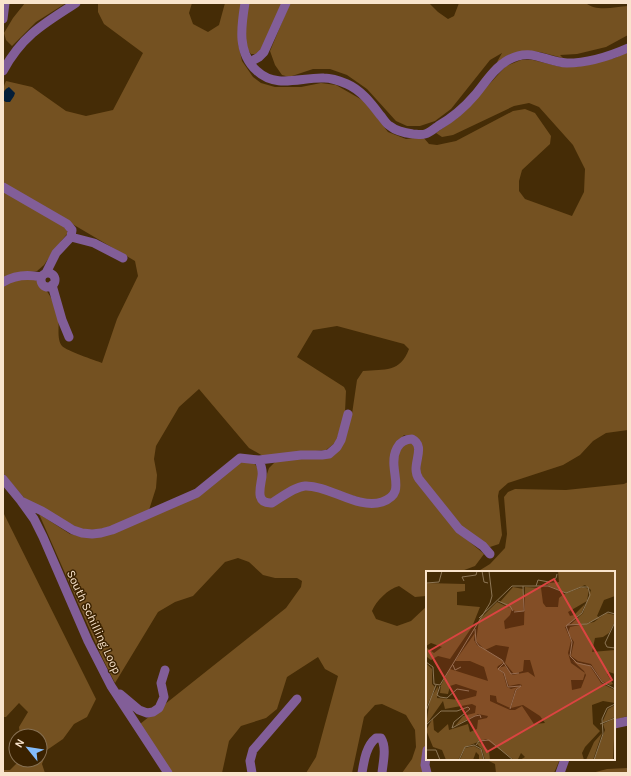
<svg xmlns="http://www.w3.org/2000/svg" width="631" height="776" font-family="Karla,sans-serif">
<rect width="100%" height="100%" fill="#452c06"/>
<path fill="#745121" d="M25 3H66L36 22 12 46 6 40 4 33 13 18Z
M98 3H192L189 13 193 24 208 32 219 25 225 3H242L238 43 242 61 253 77 261 83 275 87H301L321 83 336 85 364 101 388 132 406 139 423 137 429 144 437 145 456 141 513 111 525 109 535 113 551 136 550 144 522 170 519 181V191L525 199 572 216 584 192 585 169 573 145 539 107 529 103 514 106 453 135 442 137 436 133 460 116 506 66 521 60H533L561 67H576L615 58 628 51V430L606 433 593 441 580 455 563 465 508 483 499 491 498 496 502 535 499 544 490 547 461 526 420 477 421 441 413 435H404L395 444V485L391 493 382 500 372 501 315 485 272 500 265 498 261 492 269 468 276 461 336 453 352 414 357 380 363 371C385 369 400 373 409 349L404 344 337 326 313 330 297 357 344 387 346 391 345 412 336 442 326 450 263 456 249 448 199 389 179 407 156 446 154 459 157 475 156 488 149 510C127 519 104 534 80 529L26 500 3 473V285C10 281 21 277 30 278 44 280 55 303 58 316 60 325 56 338 62 346 67 351 94 360 102 363L117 319 138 276 135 261 3 183V100L6 102C3 94 2 89 6 81L32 87 66 111 86 116 113 110 143 53 104 24 98 12Z
M249 3H282L261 50 256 54H251C240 41 246 18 249 3Z
M290 3H429L438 12 448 19 454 16 459 3H586C596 12 615 7 628 6V35L606 47 577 54 560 55 563 58 540 52 524 51 497 62 502 53 490 60 451 109 435 121 420 126H407L396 121 367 89 347 75 330 69H313L289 77 282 75 275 65 270 51Z
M3 190 62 224 67 230V234L54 250 44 265 37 271 6 276 3 278Z
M409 442 414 445V469L458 532 484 554 475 566 459 572H427V595L426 596 415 597 399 586C388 589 376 601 372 611L376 619 397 626 411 621 427 606V732L424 760 425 773H402L412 759 416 747 415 730 406 715 382 704 375 705 364 717 352 773H306L316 757 338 676 325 669 318 657 287 677 277 709 266 718 241 726 229 741 222 773H172L140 724 286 608 301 587 302 581 297 578H275L263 575 249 562 238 558 225 562 193 596 175 602 158 612 115 683 100 653 39 514 70 534 84 537 154 514 241 462C244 462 249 461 251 462 263 465 259 492 259 502L305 488 389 503 399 448Z
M628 482V716L614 720V572H477L490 564 505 548 507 534 504 497 508 492 515 489 566 490 624 484Z
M3 512 96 699 87 717 74 724 63 739 47 750 42 764 45 773H3V770H10L20 760H40V736H20L19 727 28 712 19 703 6 717H3Z
M485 759H560L554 773H496L495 764Z
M628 768V773H592L607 769Z"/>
<path fill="#041e39" d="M9 87 15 93 14 96 10 102H6L3 100C3 94 3 90 9 87Z"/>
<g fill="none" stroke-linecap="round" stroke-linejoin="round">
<path stroke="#825e98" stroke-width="9" d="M245 3C241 27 237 53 257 71 276 89 301 77 324 78 331 78 340 81 347 84 361 90 371 103 380 115 383 118 386 124 390 126 396 131 405 133 413 134 416 134 421 135 425 134 429 133 434 129 438 126 452 118 464 108 475 95 485 83 494 68 508 60 531 47 545 62 567 63 587 63 610 56 628 48
M3 19 5 3
M250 62 259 57 264 52 286 3
M3 71C22 36 43 24 76 3
M3 187 67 224 72 230 71 237 56 253 46 273
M71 237 94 243 123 258
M41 280a7 7 0 1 1 14 0a7 7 0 1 1-14 0Z
M3 282C15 275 28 274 41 277
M52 285 62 320 69 337
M259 460C261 465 263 470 262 476 261 486 254 504 272 503 282 497 294 487 305 486 329 485 358 510 382 502 402 495 395 482 394 466 393 454 397 439 412 439 424 445 416 458 416 469 416 472 417 476 419 479L459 529 483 546 490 554
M3 479 21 501 34 519 43 537 88 641 111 686 168 773
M21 501 42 511 73 530 82 533 92 534 101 533 112 530 197 493 240 458 259 460 301 455H322L329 454 337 447 341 440 348 414
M120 694 139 710 147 713 153 712 159 708 164 697 161 683 165 670
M614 724 628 721
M252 773 250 761 253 750 297 699
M362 773C364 761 366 746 376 738H381C387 748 383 762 382 773
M427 773 425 765 427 750
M560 773 565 759"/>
</g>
<g text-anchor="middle" stroke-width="3" stroke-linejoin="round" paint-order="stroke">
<g font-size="12" fill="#f9e4cc" stroke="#3b2200">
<text transform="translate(94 622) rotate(65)" y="4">South Schilling Loop</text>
</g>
</g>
<g transform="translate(426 571)">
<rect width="189" height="189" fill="#452c06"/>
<path d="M132 0H189V25L178 29 171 45 174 47 159 53 144 54 157 42 165 19 159 14 140 22 121 14 123 12 133 11ZM0 12 39 13V20L31 21V34L54 36 46 56 24 88 12 85 5 89 1 86V77L8 82 16 76 5 72 0 75ZM87 16 97 18V40H89L74 31ZM99 16 115 17 117 32 120 36H132L133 27 138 23 157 16 163 18 161 30 142 41 144 45 148 44 159 33 155 43 139 56 145 70 142 82 145 92 159 102 157 109H145L146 119 155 117 160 104 158 100 147 90 164 95 175 112 189 119V132L177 130 166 134 167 153 174 160 159 176 156 182 158 189H94L99 186 95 182 92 188 88 189 60 168 39 176 32 189H20L16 179 7 176 0 159 7 147 8 159 12 162 22 153 23 159 42 153 44 161 51 158 52 149 61 147 62 145 52 143 29 155 37 145 49 142 50 135 46 133 19 138 17 130 0 154 4 128 12 115 11 127 35 129 50 125 51 120 30 113 24 115 22 123 14 122 15 114 24 98 62 110 58 96 44 90H29L49 62 48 69 51 74 76 89 77 92 72 95 71 97 77 102 81 116 85 118 95 115 89 119 84 137 71 131 70 125 64 124V130L84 139H89L96 135 108 153 119 152 114 145 97 134 85 137 90 120 96 114 93 113 83 115 78 102 72 97 79 95 86 104 102 101 109 106 104 89H98L97 100 88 103 79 92 83 76 70 74 59 79 50 70 53 49 71 31 86 38 84 44 78 50 79 58 98 54ZM180 42 189 44V50L183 62 177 66 169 67 166 81 189 79V103L183 101 181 103 187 113 184 114 176 110 165 93 152 90 145 85 148 71 142 62 144 56 168 51ZM0 92 6 98V113L9 116 0 137ZM189 134V146L176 152 182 138ZM189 147 187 189H168L179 159 177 153ZM176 162 167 189H160L168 171ZM53 171 63 180 64 189H59L56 178 51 173ZM48 175 55 179 57 189H53V184L50 181 47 189H34L39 177Z" fill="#745121"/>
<path fill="none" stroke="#8d7655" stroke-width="1" d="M56 0 58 11 62 12M38 10 36 6 50 4 51 0M0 12 13 11 16 0M110 15 112 9 123 11 130 7 131 3M72 30 84 35 87 40M88 41 98 40 97 15M53 47 86 15H122L140 22 155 16H162L164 24 156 42 140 55 146 71 144 85 151 92 165 95 176 111 189 118M189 51 179 72 181 76 189 77M141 54 161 53 182 41 189 43M49 58 50 71 53 75 76 89 85 103 93 102M0 91 7 96 8 113 14 114 64 32 66 25 63 0M78 92 72 98 78 102 82 116 95 115 90 119 84 138M27 94 29 99 35 96M14 115 11 124 14 126 21 127 31 118 43 120M0 140 10 114M174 153 189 147M0 154 15 140H31L42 136 44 138 28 151 26 157 49 145 54 144 55 147M50 174 53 170 63 169 87 189M0 179H10L14 189M33 189 39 176 48 174 55 178 58 189M168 189 177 163 176 148 181 137 189 133"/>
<path fill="#db4441" fill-opacity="0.15" stroke="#db4441" stroke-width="2" d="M128 8 186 109 61 181 3 80Z"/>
<rect width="189" height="189" fill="none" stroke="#f9e4cc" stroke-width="2"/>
</g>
<rect width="631" height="776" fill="none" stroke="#f9e4cc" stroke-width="8"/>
<g transform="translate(28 748) rotate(300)"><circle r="19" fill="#3b2200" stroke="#877052"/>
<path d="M0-3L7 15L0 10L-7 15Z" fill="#84bcfb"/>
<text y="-6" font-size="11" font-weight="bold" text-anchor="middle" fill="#f9e4cc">N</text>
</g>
</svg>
